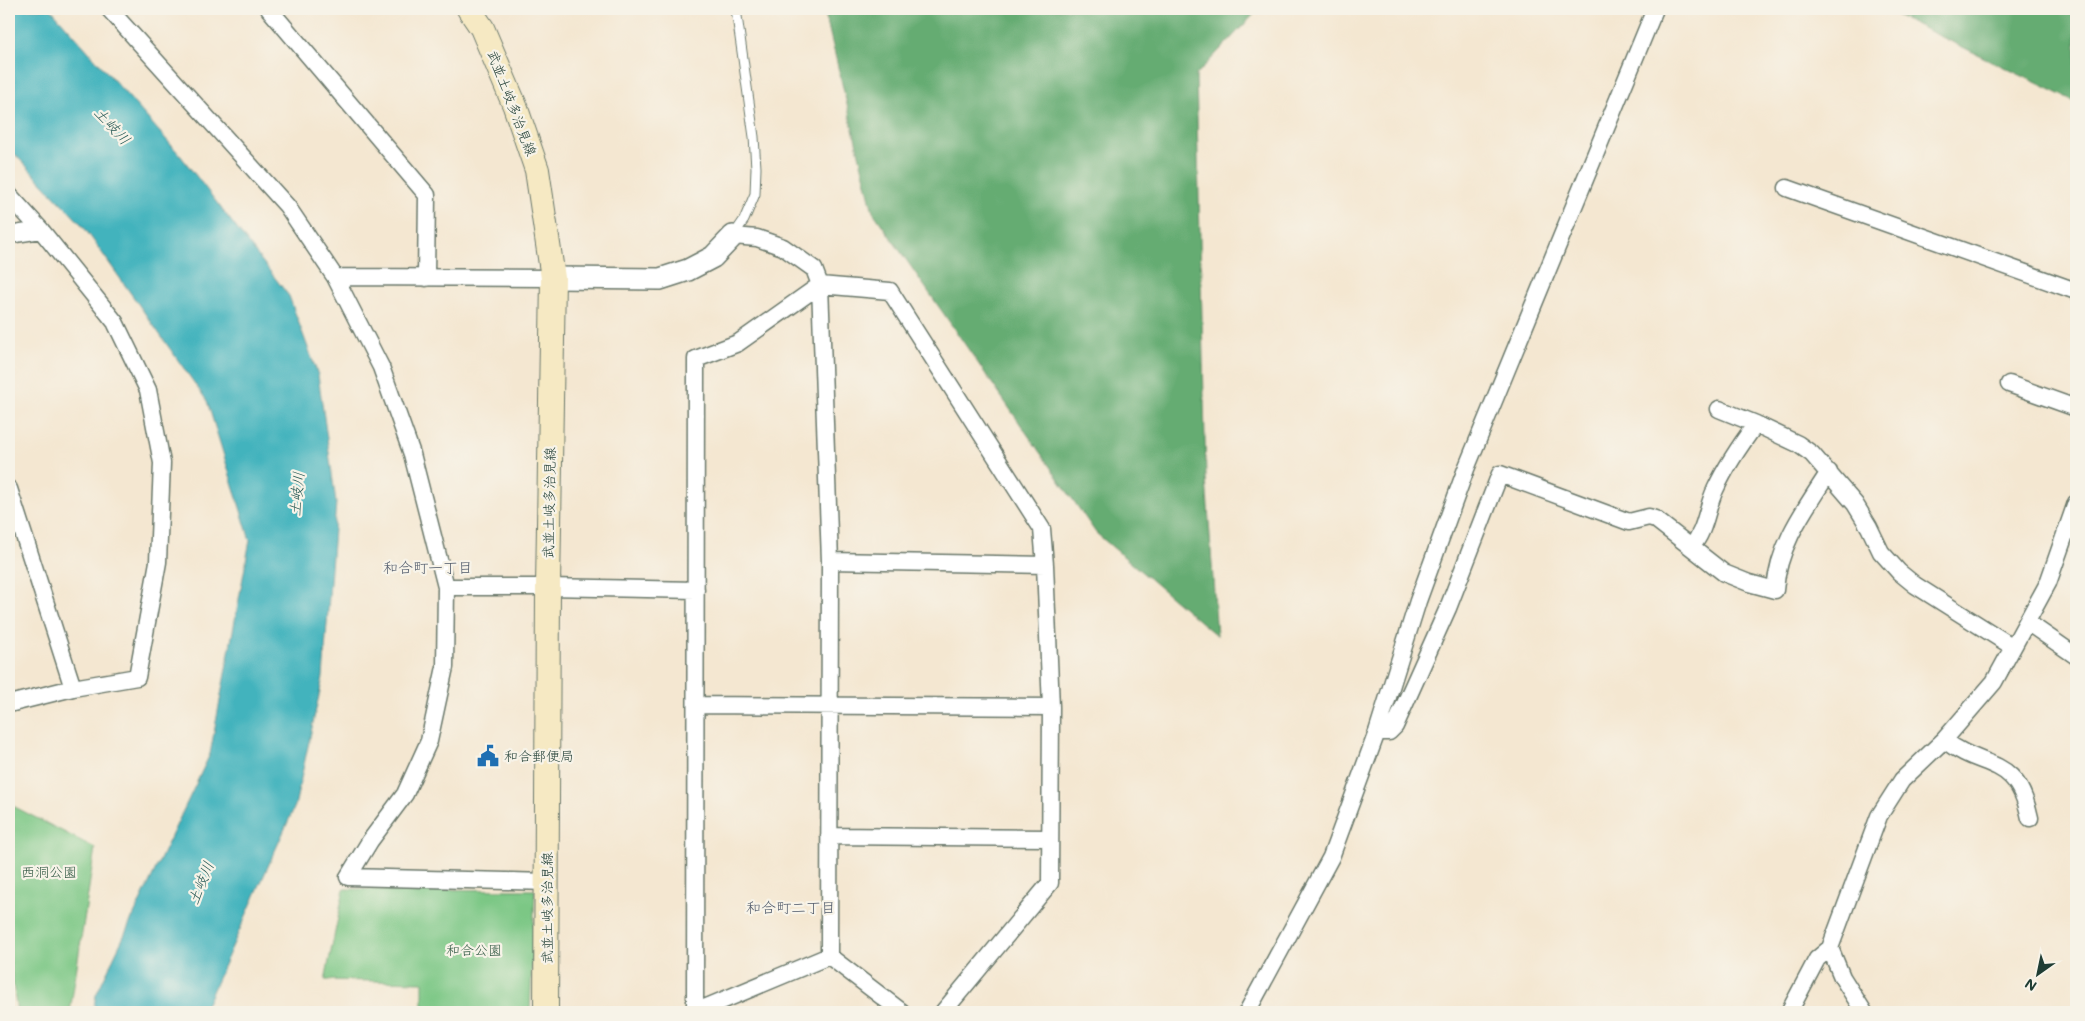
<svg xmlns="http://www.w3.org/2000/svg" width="2085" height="1021" font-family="Mali,'Klee One',sans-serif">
<rect width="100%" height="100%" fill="#f7f3e8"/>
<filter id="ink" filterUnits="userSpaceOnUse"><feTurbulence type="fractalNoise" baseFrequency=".02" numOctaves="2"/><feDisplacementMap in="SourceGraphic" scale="10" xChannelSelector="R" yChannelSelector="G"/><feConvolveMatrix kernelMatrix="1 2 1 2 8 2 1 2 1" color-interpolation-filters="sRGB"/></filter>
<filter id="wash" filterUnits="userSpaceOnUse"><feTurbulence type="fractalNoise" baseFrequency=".0096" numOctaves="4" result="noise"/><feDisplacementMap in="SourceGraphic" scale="20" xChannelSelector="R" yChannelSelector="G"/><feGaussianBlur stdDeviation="1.12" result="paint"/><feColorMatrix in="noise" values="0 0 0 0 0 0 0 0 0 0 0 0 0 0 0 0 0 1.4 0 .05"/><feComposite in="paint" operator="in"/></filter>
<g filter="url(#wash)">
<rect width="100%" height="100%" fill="#f4e7d1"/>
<path fill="#7cc785" stroke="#4e825c" d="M9 804 95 848 70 1012H17L9 954Z
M344 889 535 890 530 1012H423V982L325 980Z"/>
<path fill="#65ac72" stroke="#427453" d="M824 9H1259L1196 75 1206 478 1217 636 1096 533 873 212Z
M1884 9H2076V102Z"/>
<path fill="#43b3bd" stroke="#317878" d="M9 9H51L180 155 289 296 318 375 336 502 323 677 295 806 203 1012H93L96 995 210 754 250 540 207 401 83 226 9 148Z"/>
</g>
<g filter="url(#ink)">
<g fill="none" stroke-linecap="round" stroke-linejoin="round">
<g stroke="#6a786b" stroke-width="11">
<path id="service" d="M733 236 744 220 755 194 756 168 754 137 736 9"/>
</g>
<g stroke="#6a786b" stroke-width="19">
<path id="minor" d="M109 9 287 206 335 277 381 367 412 454 446 587 445 667 429 741 405 794 370 841 348 877 547 882
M269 9 427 195 426 278
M1787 188 2076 291
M9 195 41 230 115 322 148 390 162 463 158 562 137 677 73 688 9 704
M9 235 41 230
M733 236 757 238 783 247 814 269 820 285 830 561 829 956
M335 277 553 278
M2009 384 2076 408
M1719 409 1756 424 1798 444 1812 454 1855 504 1869 527 1881 552 1899 572 1915 585 2013 647
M9 489 73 688
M1691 547C1706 531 1706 509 1715 490 1726 466 1741 444 1756 424
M830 561 1045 565 1051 707 1050 883 943 1012
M446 587H548L696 590
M2027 622 2076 656
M696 705 1051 707
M1377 732H1389L1395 726 1448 608 1500 474 1629 522 1649 517 1655 519 1724 573 1749 583 1775 590C1778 545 1805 509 1829 472
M1944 740C1985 772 2016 753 2030 818
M829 836 1050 838
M829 956 902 1012
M695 1012 696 359 738 343 820 285 890 291 1042 529 1045 565
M695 1012 829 956
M1247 1012 1331 857 1377 732 1418 601 1466 469 1655 9
M1789 1012 1817 959 1830 948
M1864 1012 1842 977 1830 948 1879 816 1902 780 1944 740 1994 682 2048 583 2076 503"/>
</g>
<g stroke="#6a786b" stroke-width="24">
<path id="tertiary" d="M553 278 660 279 688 270 713 257 733 236"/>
</g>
<g stroke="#6a786b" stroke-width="26">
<path id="secondary" d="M469 9 482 28 515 106 537 170 553 278 548 587 546 1012"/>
</g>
<use href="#service" stroke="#fff" stroke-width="9"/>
<use href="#minor" stroke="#fff" stroke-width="16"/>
<use href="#tertiary" stroke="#fff" stroke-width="21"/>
<use href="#secondary" stroke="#f6e9c3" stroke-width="24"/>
</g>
</g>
<defs>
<g id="civic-bare" transform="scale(1.725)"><path d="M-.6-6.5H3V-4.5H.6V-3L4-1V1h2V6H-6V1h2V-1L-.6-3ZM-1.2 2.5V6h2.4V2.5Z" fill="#1f6fb2" stroke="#f7f3e8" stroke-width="2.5" paint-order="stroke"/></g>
</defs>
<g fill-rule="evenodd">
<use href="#civic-bare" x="488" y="756"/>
</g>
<g text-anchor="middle" stroke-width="4.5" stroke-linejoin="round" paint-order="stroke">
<g font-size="14" fill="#1f3d34" stroke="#f7f3e8">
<text transform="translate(512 103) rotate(69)" y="5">武並土岐多治見線</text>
<text transform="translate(549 503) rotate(-89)" y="5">武並土岐多治見線</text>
<text transform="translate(547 908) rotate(-90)" y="5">武並土岐多治見線</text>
</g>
<g font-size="14" fill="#1f3d34" stroke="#f7f3e8" text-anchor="start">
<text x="504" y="761">和合郵便局</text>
</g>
<g font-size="14" fill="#325944" stroke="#f7f3e8">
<text x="49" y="877">西洞公園</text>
<text x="474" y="955">和合公園</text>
</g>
<g font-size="15" font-style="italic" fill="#285a56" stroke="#f7f3e8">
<text transform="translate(112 126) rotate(47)" y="5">土岐川</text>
<text transform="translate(297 494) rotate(-85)" y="5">土岐川</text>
<text transform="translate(201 883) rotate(-68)" y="5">土岐川</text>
</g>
<g font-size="15" fill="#535d6d" stroke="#f7f3e8">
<text x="428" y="573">和合町一丁目</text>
<text x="791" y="913">和合町二丁目</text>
</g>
</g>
<rect width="2085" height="1021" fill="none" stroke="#f7f3e8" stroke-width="30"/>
<g transform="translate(2038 974) rotate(213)" stroke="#f7f3e8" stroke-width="4" paint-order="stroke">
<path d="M0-4L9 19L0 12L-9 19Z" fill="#1f3d34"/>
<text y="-8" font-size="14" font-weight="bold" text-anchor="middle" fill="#1f3d34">N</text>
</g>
</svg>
